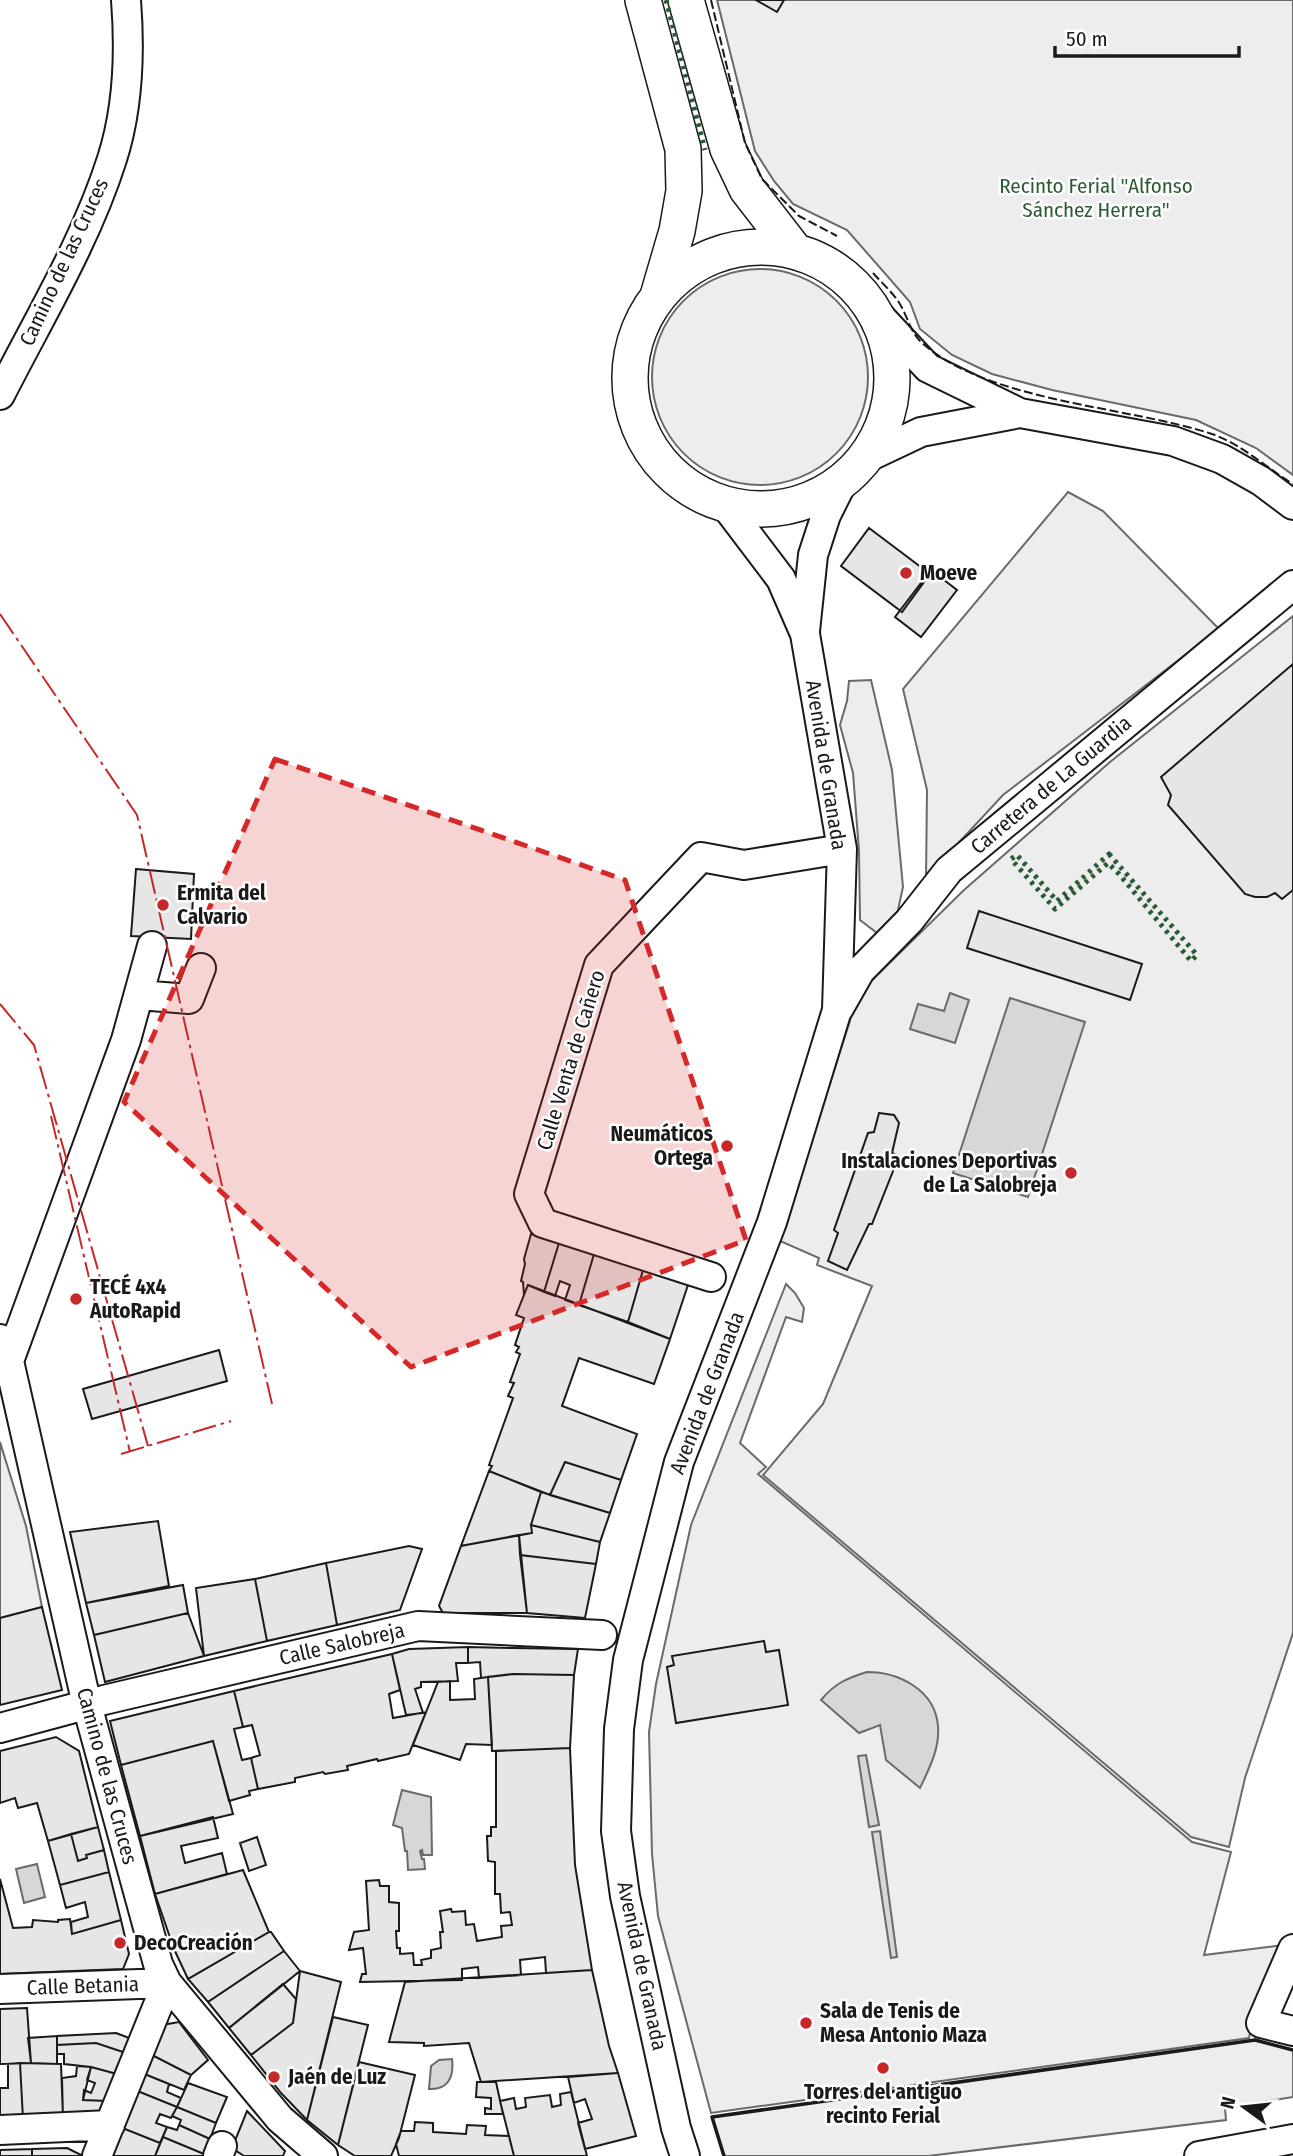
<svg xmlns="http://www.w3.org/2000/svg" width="1293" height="2156" font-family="'Fira Sans Condensed',sans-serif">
<rect width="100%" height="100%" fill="#fff"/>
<path fill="#ededed" stroke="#6a6a6a" stroke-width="2" d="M717 0H1293V475L1256 448 1196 420 1052 390 992 374 952 355 920 329 910 302 847 230 793 204 774 181 755 151Z
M652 377a108 108 0 1 1 216 0a108 108 0 1 1-216 0Z
M1068 492 1103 511 1219 629 1003 795 926 878 927 790 903 689Z
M1293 616V1633L1245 1778 1229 1847 1191 1837 763 1475 823 1404 872 1286 817 1265 819 1258 780 1241 852 1014 864 988 964 890 1110 762Z
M871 680 892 770 903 887 896 919 877 933 860 920 859 851 853 773 840 725 847 701 849 681Z
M786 1284 795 1293 804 1308 802 1322 786 1317 740 1443 766 1467 758 1474 1192 1842 1231 1852 1204 1955 1284 1945 1257 1998 1249 2038 711 2113 658 1916 652 1854 649 1732 656 1684 691 1525Z
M0 1442 26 1526 42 1607 0 1618Z
M1255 2040 1293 2050V2097L1225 2108 1226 2120 928 2156H724L712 2117Z"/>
<path fill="#d7d7d7" stroke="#6a6a6a" stroke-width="2" d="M950 993 969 1000 955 1043 910 1029 918 1004 944 1011Z
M1010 998 1085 1022 1028 1197 953 1173Z
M867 1672C899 1672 935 1690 938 1726 940 1748 929 1769 920 1788L886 1760 880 1725 859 1733 821 1700C834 1684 847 1678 867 1672Z
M866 1755 879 1825 869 1827 858 1756Z
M402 1790 431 1797 432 1855H423L422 1850 420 1851 422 1859H424L425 1869 408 1870 407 1851H405L402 1828 393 1825Z
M880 1831 897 1957 891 1958 872 1832Z
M37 1864 45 1897 24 1903 16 1869Z
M452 2059C454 2076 449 2090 429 2089L431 2066 439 2060Z"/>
<path fill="#e6e6e6" stroke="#1a1a1a" stroke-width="2" d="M756 0H784L777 12Z
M869 528 930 574 902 612 841 566Z
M931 570 957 590 921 637 895 617Z
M1293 664V890L1282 899 1275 893 1267 897H1255L1245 894 1168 805 1171 795 1161 777Z
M136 869 194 874 191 939 131 936Z
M979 911 1142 964 1130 1000 967 948Z
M879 1113 894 1115 899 1123 892 1153 899 1156 872 1224H869L847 1270 828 1261 838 1233 834 1230 868 1133 874 1132Z
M531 1234 559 1243 544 1292 528 1285 524 1295 523 1282 521 1281 525 1264 524 1259Z
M559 1243 594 1254 579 1305 565 1300 570 1285 560 1281 555 1296 544 1292Z
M594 1254 643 1270 628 1322 579 1305Z
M643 1270 688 1285 670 1339 628 1322Z
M528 1285 670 1339 654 1384 579 1358 562 1406 637 1434 621 1480 565 1462 550 1495 489 1471 492 1466 489 1465 513 1398 508 1396 514 1383 510 1382 520 1354 516 1352 519 1347 515 1345 524 1318 516 1315Z
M219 1350 227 1381 92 1419 83 1389Z
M565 1462 621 1480 610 1513 550 1495Z
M489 1471 541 1492 531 1525 532 1533 461 1546Z
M541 1492 610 1513 600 1542 531 1525Z
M158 1521 169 1586 86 1603 70 1532Z
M531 1525 600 1542 596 1564 520 1555 519 1535 532 1533Z
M519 1535 527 1613H443L439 1606 461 1546Z
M409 1546 422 1549 400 1610 337 1625 326 1563Z
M520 1555 596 1564 585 1618 527 1613Z
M326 1563 337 1625 267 1641 255 1579Z
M255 1579 267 1641 204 1656 196 1588Z
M183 1585 188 1613 94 1635 86 1603Z
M42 1607 62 1690 0 1705V1618Z
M188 1613 204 1656 105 1682 94 1635Z
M764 1641 766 1652 779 1650 788 1705 676 1723 667 1667 674 1665 672 1656Z
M468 1647 513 1648 578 1649 574 1675 513 1674 481 1678 480 1662 468 1663Z
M468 1647V1663H456L458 1681 421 1682V1687L415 1689 423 1713 406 1715 392 1654 409 1649Z
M392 1654 400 1690 389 1694 393 1718 426 1712 409 1754 378 1761 377 1759 347 1766 348 1770 325 1774 323 1772 295 1778V1782L258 1789 251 1758 260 1755 252 1725 243 1727 234 1691Z
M513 1674 574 1675 570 1748 492 1751 488 1677Z
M488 1677 492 1745 466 1744 460 1760 413 1745 438 1682 450 1681V1700L475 1699 474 1679Z
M234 1691 243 1727 234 1729 242 1760 251 1758 258 1789 249 1791 250 1795 229 1801 213 1741 121 1765 110 1721Z
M56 1737 79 1751 98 1827 48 1841 37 1803 18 1808 15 1798 0 1803V1751Z
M213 1741 233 1814 140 1836 121 1765Z
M570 1748 575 1865 592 1970 546 1973 545 1957 520 1960 521 1975 479 1978 478 1967 462 1969V1980L360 1982 362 1974H366L363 1948 349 1950 354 1932 369 1930 366 1881 379 1880 380 1886H389V1902L399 1903V1931H396L397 1948H400V1954L413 1953 414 1965H422L421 1960 431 1958V1950L441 1948 440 1932H443L440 1911 451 1909 452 1912 465 1911 466 1925 474 1924 477 1941 502 1937 501 1926 512 1925 510 1912 501 1913 500 1894H495V1862L488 1861 487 1836H491V1827H496V1751Z
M213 1817 218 1838 181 1846 185 1863 222 1853 227 1874 155 1894 140 1836Z
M98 1827 104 1850 86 1855 87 1858 78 1861 71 1834Z
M71 1834 78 1861 87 1858 86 1855 104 1850 109 1872 60 1885 48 1841Z
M257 1837 266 1865 249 1871 240 1843Z
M243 1870 269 1932 188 1979 174 1949 155 1894Z
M109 1872 121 1920 72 1934 71 1922 88 1917 85 1902 66 1908 60 1885Z
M0 1879 13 1928 32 1927 33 1920 58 1922V1920L70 1919 72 1934 121 1920 129 1954 123 1969 0 1974Z
M269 1932H271L284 1951 208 2002 188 1979Z
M284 1951 300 1971 229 2028 208 2002Z
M592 1970 609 2046 618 2073 481 2082 469 2043 424 2046V2043L389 2042 405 1982Z
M300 1971 341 1982 307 2120 281 2093 251 2055 293 2023Z
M283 1984 296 1999 293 2023 251 2055 229 2028Z
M27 2008 31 2063 0 2064V2009Z
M333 2017 368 2025 338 2145 307 2120Z
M179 2022 208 2060 191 2075 150 2054 162 2025Z
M116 2033 132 2039 126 2053 96 2043 57 2045V2036Z
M57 2036V2064L31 2063 28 2038Z
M96 2043 126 2053 117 2074 91 2067 64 2064V2054H57V2045Z
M150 2054 191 2075 184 2090 142 2073Z
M359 2062 415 2075 399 2138 391 2156H355L338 2145Z
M20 2063 23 2119 0 2120V2088H8V2064Z
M20 2063 61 2064 63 2118 23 2119Z
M77 2066 91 2067 83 2100 107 2101 101 2116 63 2118 62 2078 76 2076Z
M91 2067 117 2074 107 2101 83 2100 84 2090 91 2093 95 2083 87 2080Z
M142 2073 169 2084 167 2092 181 2098 177 2107 135 2090Z
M618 2073 636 2136 585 2149 578 2123 592 2119 585 2099 574 2103 568 2077Z
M477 2082H496L503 2114H485V2108L491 2109V2098L476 2097Z
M188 2083 227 2097 216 2123 177 2107Z
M135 2090 177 2107 171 2118 160 2114 156 2123 167 2127 160 2143 120 2127Z
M571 2092 587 2156H514L500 2101 514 2098 516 2109 526 2107 525 2098 550 2095 552 2107 561 2105 560 2094Z
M177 2107 216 2123 210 2139 179 2125 181 2120 172 2116Z
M247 2111 285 2151 283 2156H244L232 2148Z
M415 2122 433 2123V2132L466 2134 467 2125 486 2126 485 2135 509 2136 514 2156H399L396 2144 401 2131H414Z
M179 2125 210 2139 204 2154 163 2137 167 2127 177 2130Z
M120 2127 160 2143 155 2156H108Z
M163 2137 204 2154 202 2156H155Z
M67 2148 83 2156H32V2149Z
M32 2149V2156H0V2150Z"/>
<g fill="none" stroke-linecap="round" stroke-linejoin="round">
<g stroke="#1a1a1a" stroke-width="32">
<path id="minor" d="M873 309 928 368 1020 413 1173 441 1222 459 1261 481 1293 505
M0 395C39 318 86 241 112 159 128 109 130 51 126 0
M866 458 921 432 1020 413
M805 631 813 555 826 515 843 481
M139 995 189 999 201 968
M839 1008 860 971 909 921 949 870 1293 585
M711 1277 543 1223 529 1194 599 965 701 857 744 865 842 849
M0 1339 9 1361 87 1705 158 1964 167 1983 280 2119 323 2156
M9 1361 126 1040 152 946
M0 1728 104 1700 418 1626 602 1635
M1293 1949 1261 2023 1293 2031
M0 1989 167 1983 97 2156
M0 2130 110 2125
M218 2156 222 2146
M685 2156 676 2128 625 1896 616 1831 619 1729 628 1660 679 1462 772 1222 837 1010 842 849 805 634 781 579 725 505
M1199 2156 1293 2139"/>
</g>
<g stroke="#1a1a1a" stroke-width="38">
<path id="major" d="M643 0 683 149 684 191 677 231 658 296
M686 0 728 149 747 189 795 251
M630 378a131 131 0 1 1 262 0a131 131 0 1 1-262 0Z"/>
</g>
<use href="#minor" stroke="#fff" stroke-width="28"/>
<use href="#major" stroke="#fff" stroke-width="35"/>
<path stroke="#2b5a34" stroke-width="5" stroke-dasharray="3.5 5" stroke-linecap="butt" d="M666 0 705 150
M1109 854 1197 955 1191 961 1119 874 1108 863 1055 909 1011 859 1017 855 1057 901Z"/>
<path stroke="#1a1a1a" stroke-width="2" stroke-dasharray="9 3.5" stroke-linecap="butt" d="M711 0 745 143 762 179 799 216 837 236
M873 273C881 282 891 291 898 301 907 314 909 330 921 342 987 402 1127 406 1212 434 1241 444 1267 468 1293 484"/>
<path stroke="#1a1a1a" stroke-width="3.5" d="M724 2156 712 2117 1255 2040 1293 2050"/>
<path stroke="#c62828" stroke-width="2" stroke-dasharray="24 5 3.5 5" stroke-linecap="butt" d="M0 614 137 815 272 1404
M0 1004 34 1045 148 1446
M51 1116 130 1452
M121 1454 231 1421"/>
</g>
<path fill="#d62828" fill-opacity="0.2" stroke="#d62828" stroke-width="5" stroke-dasharray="14 9" stroke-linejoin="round" d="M275 759 625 880 746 1240 411 1367 124 1102Z"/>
<g fill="#c62828" stroke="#fff" stroke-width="2.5">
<circle cx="906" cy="573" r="7"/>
<circle cx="163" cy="905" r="7"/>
<circle cx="727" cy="1146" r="7"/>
<circle cx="1071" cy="1173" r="7"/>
<circle cx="76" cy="1299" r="7"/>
<circle cx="120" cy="1943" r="7"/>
<circle cx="806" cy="2023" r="7"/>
<circle cx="883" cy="2068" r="7"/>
<circle cx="274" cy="2077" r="7"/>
</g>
<g text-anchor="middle" stroke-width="5" stroke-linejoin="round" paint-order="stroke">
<g font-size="21" fill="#2b5a34" stroke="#fff">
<text x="1096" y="193">Recinto Ferial "Alfonso<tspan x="1096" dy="24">Sánchez Herrera"</tspan></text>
</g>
<g font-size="21" fill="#1a1a1a" stroke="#fff">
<text transform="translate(64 262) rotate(-65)" y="7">Camino de las Cruces</text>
<text transform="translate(826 765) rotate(81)" y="7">Avenida de Granada</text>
<text transform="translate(1051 785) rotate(-40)" y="7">Carretera de La Guardia</text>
<text transform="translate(571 1060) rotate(-73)" y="7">Calle Venta de Cañero</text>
<text transform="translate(707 1393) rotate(-69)" y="7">Avenida de Granada</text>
<text transform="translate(342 1644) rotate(-13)" y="7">Calle Salobreja</text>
<text transform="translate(107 1776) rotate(75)" y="7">Camino de las Cruces</text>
<text transform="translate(642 1966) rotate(78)" y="7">Avenida de Granada</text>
<text transform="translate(83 1986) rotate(-2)" y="7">Calle Betania</text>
</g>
<g font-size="21" font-weight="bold" fill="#1a1a1a" stroke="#fff" text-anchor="start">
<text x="920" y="580">Moeve</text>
<text x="177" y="900">Ermita del<tspan x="177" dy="24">Calvario</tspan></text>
<text x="713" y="1141" text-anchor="end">Neumáticos<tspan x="713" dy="24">Ortega</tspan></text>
<text x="1057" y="1168" text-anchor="end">Instalaciones Deportivas<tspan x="1057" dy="24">de La Salobreja</tspan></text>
<text x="90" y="1294">TECÉ 4x4<tspan x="90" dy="24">AutoRapid</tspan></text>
<text x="134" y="1950">DecoCreación</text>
<text x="820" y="2018">Sala de Tenis de<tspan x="820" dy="24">Mesa Antonio Maza</tspan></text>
<text x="288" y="2084">Jaén de Luz</text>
<text x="883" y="2099" text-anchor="middle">Torres del antiguo<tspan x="883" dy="24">recinto Ferial</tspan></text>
</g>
</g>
<g transform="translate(1244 2107) rotate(285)" stroke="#ffffff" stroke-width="5" paint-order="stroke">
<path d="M0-5L12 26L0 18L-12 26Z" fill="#1a1a1a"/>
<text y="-10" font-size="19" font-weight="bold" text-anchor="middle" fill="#1a1a1a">N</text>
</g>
<path d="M1055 46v10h184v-10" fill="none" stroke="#1a1a1a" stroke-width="3.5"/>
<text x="1066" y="46" font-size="21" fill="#1a1a1a" stroke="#ffffff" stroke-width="5" paint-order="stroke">50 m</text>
</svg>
